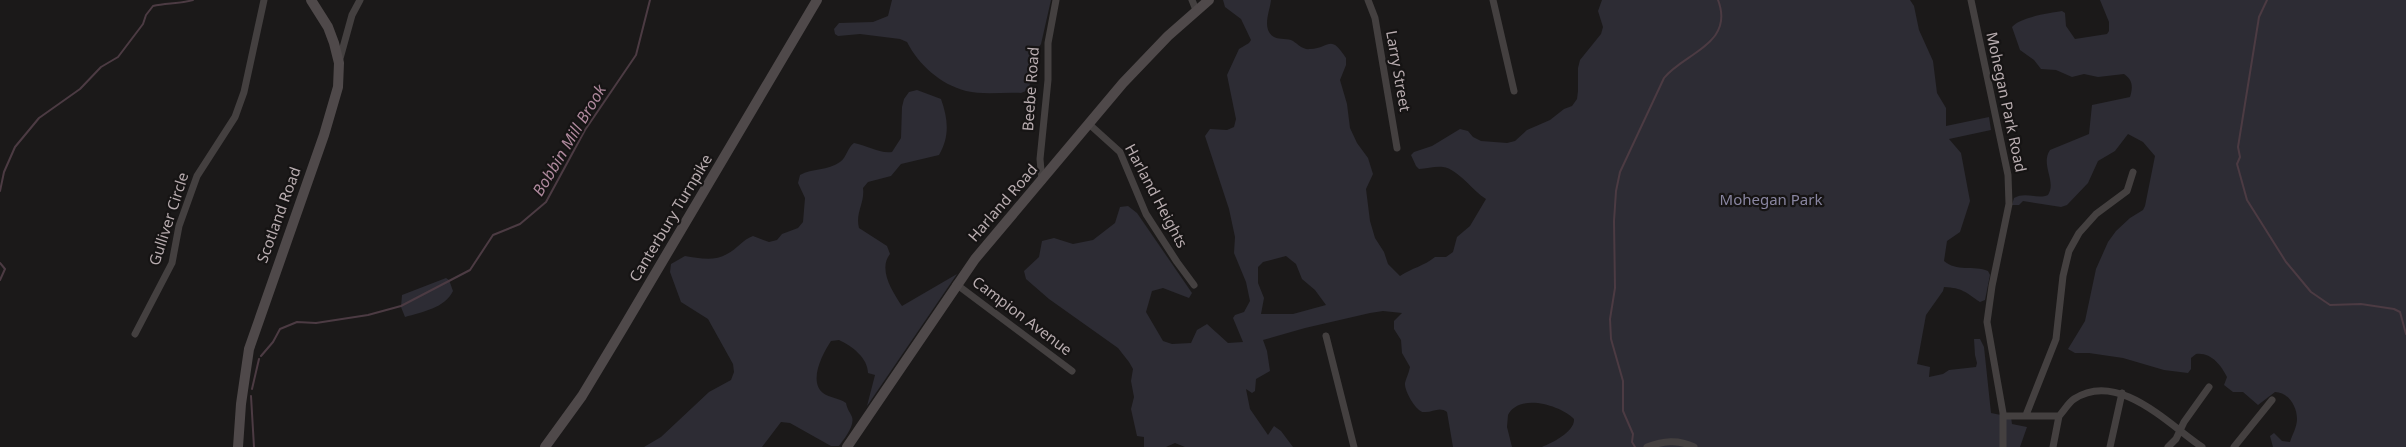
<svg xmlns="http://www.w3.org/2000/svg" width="2406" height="447" font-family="'Noto Sans',sans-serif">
<rect width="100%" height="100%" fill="#1b1919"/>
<path fill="#2d2c34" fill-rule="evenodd" d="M892 0H1051L1041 44 1032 58 1033 74 1028 90 1021 93C1003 92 983 95 966 91 940 84 919 65 907 42L900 39 860 34 838 36 835 34 834 29 839 23 873 22 888 16Z
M1223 0H1271C1270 11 1261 29 1274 37 1280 40 1288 38 1293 41 1299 45 1303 50 1310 49 1330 48 1330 33 1346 58V65L1340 80 1347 104 1350 128 1357 143 1368 158 1373 174 1366 189 1370 221 1375 238 1384 252 1388 264 1400 276C1412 268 1424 266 1435 257H1446L1453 252 1457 237 1470 226 1486 199C1473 191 1458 169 1443 167 1435 166 1427 169 1419 169L1416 166 1411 155 1414 152 1432 146 1460 129 1468 131 1473 137 1481 141 1507 143 1515 141 1527 130 1550 120 1564 109 1572 106 1577 99 1578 91V68L1580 60 1601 34 1603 27 1598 11 1602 0H1910L1914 6 1919 30 1933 61 1937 93 1946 108V126L1989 117 1991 130 1949 139 1961 153 1970 201 1960 232 1947 241 1944 261C1956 272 1974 265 1988 271L1990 275 1985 300 1980 302C1965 292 1963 288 1944 287L1943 291 1926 315 1917 364 1930 367 1929 377 1943 374 1949 370 1976 367 1977 363 1975 355 1974 339H1980L1984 347 1991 413 2011 417 2012 424 2027 427 2020 447H1542C1552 443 1575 432 1574 419 1560 405 1519 393 1508 415L1507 427 1512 447H1453L1447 412C1439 406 1432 413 1424 412 1416 412 1404 390 1405 383 1406 378 1409 373 1410 367L1402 353 1401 340 1394 329V321L1402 313 1383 311 1370 313 1305 328 1263 340 1267 351 1270 371 1256 379 1255 391 1252 393 1246 389 1250 409 1268 435 1274 426 1281 431 1293 447H1185L1175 443 1166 447H1144V437L1137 436 1131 409 1134 397 1131 381 1133 369 1129 362 1118 348 1049 299 1026 279 1024 271 1039 257 1042 241 1054 238 1073 244 1093 240 1115 223 1120 207 1128 206 1137 213 1192 293 1189 298 1163 288 1152 291 1146 312 1163 341 1172 344 1191 343 1197 330 1207 324 1228 343 1243 342 1233 318 1235 315 1244 312 1250 301 1246 282 1234 253 1235 237 1229 209 1205 136 1210 129 1227 130 1234 127 1236 119 1227 75 1239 49 1249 43 1251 40 1241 19 1225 7ZM1286 256 1296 264 1302 279 1315 290 1326 305 1293 314H1261L1264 298 1258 283V267L1263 262Z
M2100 0H2406V447H2273L2270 436 2274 433 2282 441 2290 442C2292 435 2297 427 2297 419 2297 406 2288 392 2275 392L2258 405 2243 392H2233L2224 385 2227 377C2221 365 2211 352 2196 354L2191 358V369L2188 373 2164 370 2123 358 2089 353H2075L2068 349 2085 321 2096 269 2108 242 2116 231 2130 218 2143 210 2145 206 2155 156 2143 142 2128 134 2115 151 2098 161 2088 183 2067 205 2061 207 2023 201 2019 205H2012L2014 198C2026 191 2037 200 2048 195 2057 181 2040 165 2050 150L2089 134 2092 105 2130 97C2133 87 2133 80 2124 74L2098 77 2084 74 2072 77 2056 70 2041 69 2034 60 2020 50 2012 27C2020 17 2050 13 2062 11L2065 13 2066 26 2075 39 2107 34 2109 31V22Z
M917 90 941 99C948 119 950 136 939 155L901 164 891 176 868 182 863 188C865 203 855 213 859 228L887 246 890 254C878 269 892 291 902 306L957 274 867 406 875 375 868 373C868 358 852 346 839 340L831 341C823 353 808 381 823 393 830 398 839 398 846 403 847 409 850 412 852 417 855 426 844 439 839 446H831L790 423 781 422 762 447H644L661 437 709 392 731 380 734 372 733 364 708 319 681 302 670 272 671 264 685 256C698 258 714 262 727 254 737 249 742 240 753 236L769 242 777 240 782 234 798 228 803 222 805 198 798 183 800 175C812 168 828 171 840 162 847 157 847 148 854 143 866 145 880 154 892 152L901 138 902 107 904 99 909 92Z
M446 278 449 280 453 291C445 308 422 312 405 317L401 307 402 295Z"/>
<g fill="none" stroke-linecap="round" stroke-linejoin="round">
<path stroke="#4c3b43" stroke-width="2" d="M2267 0 2259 17 2238 147 2240 157 2237 164 2247 200 2286 262 2311 292 2330 305 2361 304 2394 309 2400 312 2406 334
M0 191 4 172 15 147 39 118 80 89 101 67 118 57 143 24 146 15 153 6C166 3 179 4 193 0
M0 263 5 269 0 280
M261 356 273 342 280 329 297 322 316 323 368 315 401 306 470 270 493 235 520 224 546 202 585 130 636 55 650 0
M252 389 259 359
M251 396 254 447
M1635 447 1632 442 1633 434 1623 411V381L1611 339 1610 319 1615 288 1614 221 1616 191 1620 172 1664 78C1684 53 1735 44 1718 0"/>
<path stroke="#444040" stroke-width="7" d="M1192 0 1196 10
M1368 0 1375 18 1397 148
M1493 0 1514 91
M1971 0 2008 175 2009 204 1992 286 1987 322 2003 413V447
M339 62 352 15 360 0
M1089 124 1120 152 1146 214 1177 262 1194 285
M1042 181 1040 159 1048 80V43L1056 0
M956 284 1072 371
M135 334 172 263 179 226 197 176 235 117 244 92 264 0
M1326 336 1354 447
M2026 415 2056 339 2063 276 2069 251 2079 233 2096 214 2127 191 2133 172
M2003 416H2059C2064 411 2068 403 2074 399 2118 370 2168 424 2202 447
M1647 447C1663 441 1678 439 1694 447
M2053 447 2059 416
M2110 447 2122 393
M2168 447 2176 439 2184 422 2209 387
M2234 447 2272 400"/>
<path stroke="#4f494a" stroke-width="10" d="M238 447 241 404 249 349 324 135 338 87 339 63 334 43 328 27 311 0
M545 447 582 396 623 328 817 0
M847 447 975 259 1123 83 1168 36 1209 0"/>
</g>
<g text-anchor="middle" stroke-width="4.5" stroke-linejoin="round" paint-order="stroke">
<g font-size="15" fill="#b9adb0" stroke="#161414">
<text transform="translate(1398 71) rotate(80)" y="5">Larry Street</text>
<text transform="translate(1031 89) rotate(-86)" y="5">Beebe Road</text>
<text transform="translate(2006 102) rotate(78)" y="5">Mohegan Park Road</text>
<text transform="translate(1156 196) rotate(62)" y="5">Harland Heights</text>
<text transform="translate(1003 203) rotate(-49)" y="5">Harland Road</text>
<text transform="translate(279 215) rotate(-70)" y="5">Scotland Road</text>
<text transform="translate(671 218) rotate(-59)" y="5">Canterbury Turnpike</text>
<text transform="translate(169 219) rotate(-72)" y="5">Gulliver Circle</text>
<text transform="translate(1022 316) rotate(37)" y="5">Campion Avenue</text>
</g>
<g font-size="15" fill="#8986a1" stroke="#161414">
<text x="1771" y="205">Mohegan Park</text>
</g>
<g font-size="16" font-style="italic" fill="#af899d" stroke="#161414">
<text transform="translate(569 140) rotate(-59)" y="6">Bobbin Mill Brook</text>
</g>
</g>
</svg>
